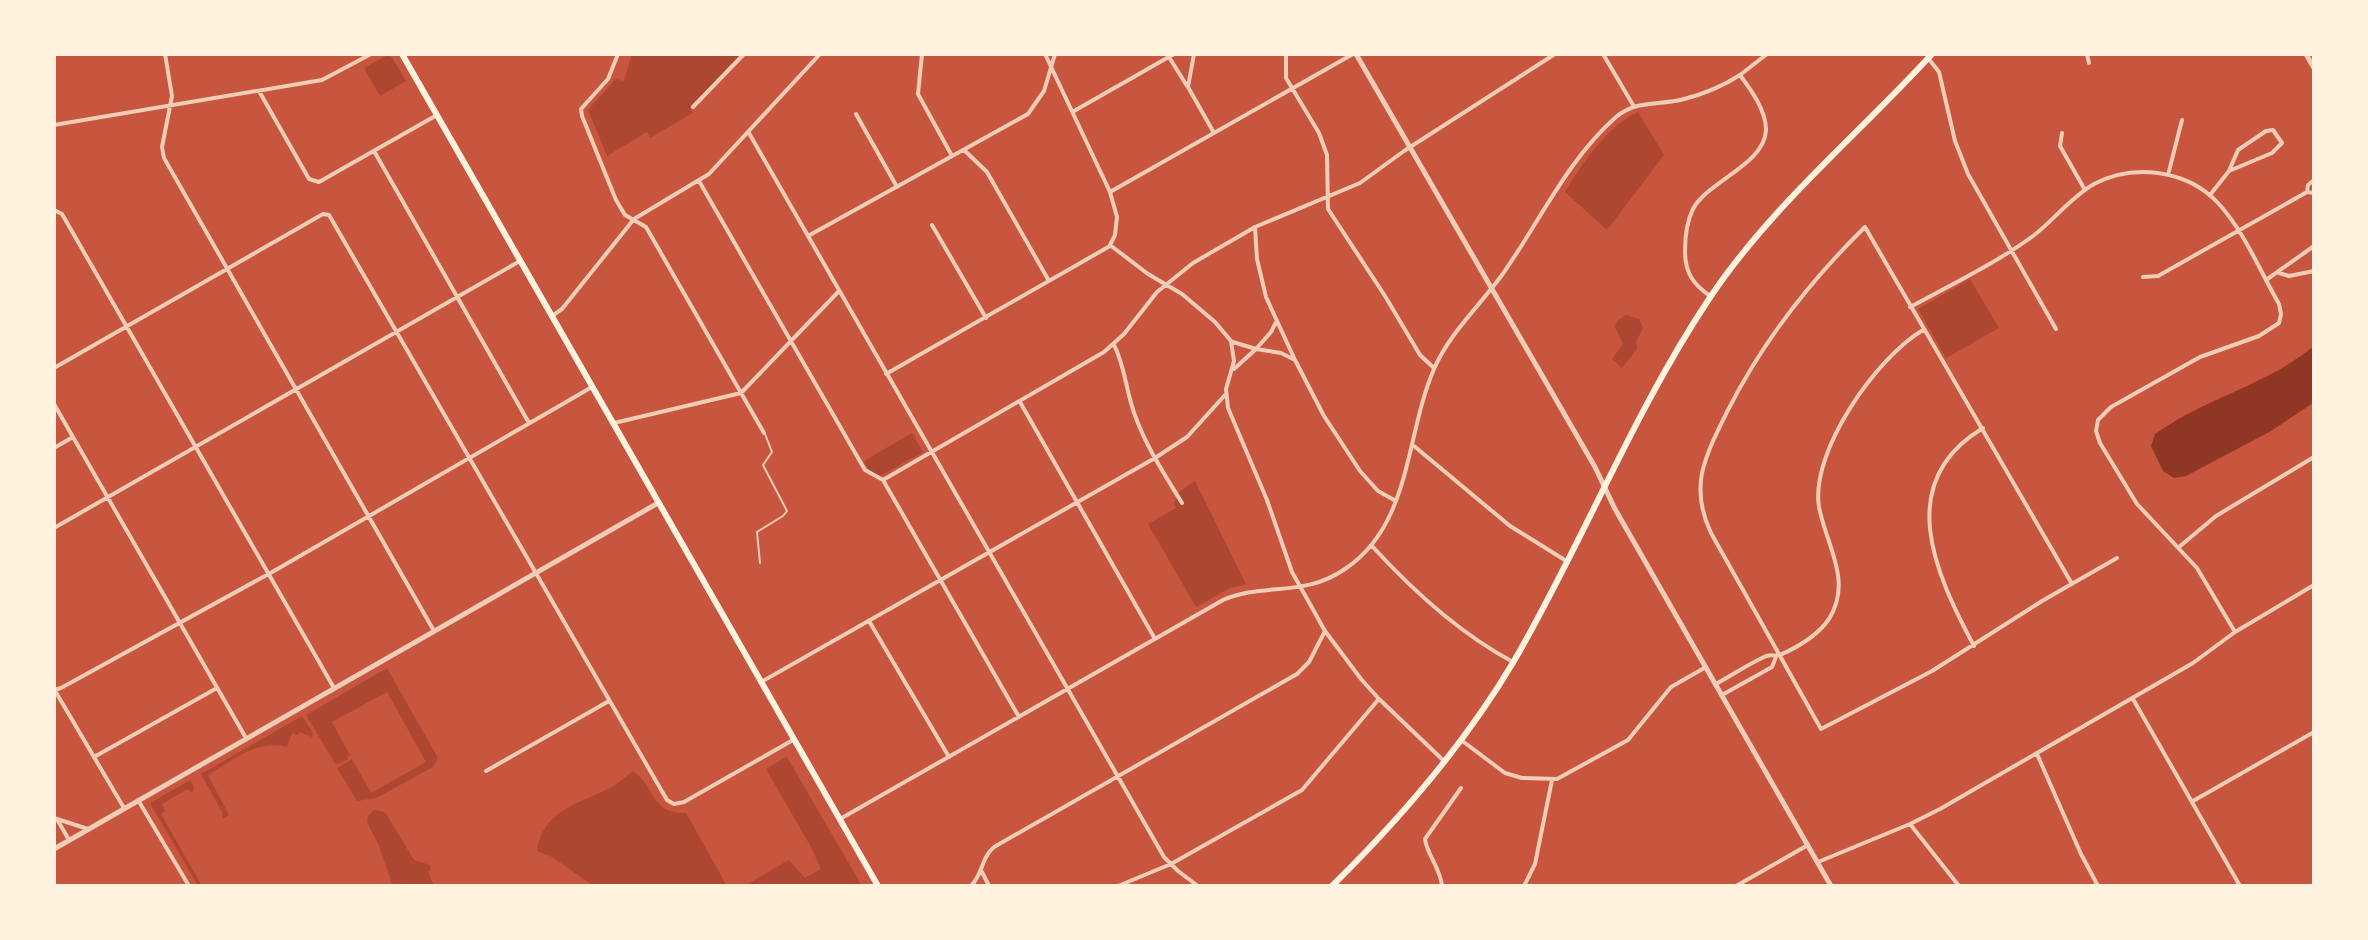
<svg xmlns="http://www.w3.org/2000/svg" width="2368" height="940" font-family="Roboto,sans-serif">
<rect width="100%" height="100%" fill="#c8553d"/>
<path fill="#ae4732" d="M632 54H741L690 107 693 113 650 138 647 132 607 156 588 110 616 79 624 81Z
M386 56 392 57 406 81 380 96 364 68Z
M1638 112 1664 155 1607 230 1565 192C1582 164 1607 126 1638 112Z
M1970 279 1999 328 1946 358 1918 309Z
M1626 315 1639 319 1643 328 1636 342 1637 349 1622 368 1612 359 1623 344 1615 327 1618 320Z
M912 433 923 452 880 476 869 470 864 461Z
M1195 481 1246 584 1228 589 1196 607 1148 524 1176 508 1174 503 1180 491Z
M387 668 438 758 433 767 376 798 357 801 337 768 352 759 371 793 426 762 387 692 332 722 351 757 347 755 348 759 336 765 306 715Z
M302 716 313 733 312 737 299 732 298 735 292 733 287 747C257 739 232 761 208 775L229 815 223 818 222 812 201 774Z
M787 756V757L862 886H744L789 860 805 878 821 869 811 847 766 769Z
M633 771C656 787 650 814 686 813L727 886H594L552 857 537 851C543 809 579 804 612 787 620 782 626 776 633 771Z
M190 780 194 787 193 793 188 789 162 804 165 811 161 814 202 886H198L150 803Z
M374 810 385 812 414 860 430 865 431 870 428 871 434 886H393L378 844 367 822 368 816Z"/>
<path fill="#8f3625" d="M2314 346 2313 403 2271 431 2186 476 2174 478 2163 471 2151 446 2155 434C2205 398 2267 385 2314 346Z"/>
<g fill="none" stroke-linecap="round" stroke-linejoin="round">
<path stroke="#f1ccb7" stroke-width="2" d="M760 563 757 532 783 516 787 511 763 465 772 452 765 434"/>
<path stroke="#f1ccb7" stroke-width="4" d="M165 54 172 96 162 147 164 158 434 631
M618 54 608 79 581 109 582 116 616 200 625 215 646 227 764 433
M922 54 918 94 952 156
M1045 54 1110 192 1117 217 1115 235 1110 245 1148 274 1182 294 1215 322 1231 341 1234 361 1226 389 1228 408 1267 500 1292 572 1325 631 1361 679 1379 699 1444 761
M1194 54 1188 87 1214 133
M1286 54V78L1319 133 1327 155 1328 209 1385 296 1420 355 1434 368
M1603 54 1633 105
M2087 54 2089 63
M1169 57 1187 86
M1928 58 1939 72 1955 141 1968 174 2056 329
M259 91 309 179 319 182 437 115
M693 107 744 54
M1074 111 1174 54
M856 114 897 187
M54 125 322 80 371 54
M749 133 1164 857 1178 871 1198 886
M2062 133 2060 146 2085 190
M964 150 987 172 1049 281
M374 151 529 423
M2168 175 2182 120
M2314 180 2308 185 2307 192 2314 193
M699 181 865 470 883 480 1019 717
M1110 192 1353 54
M2210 195 2229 171 2238 150 2266 131 2273 130 2282 143 2272 153 2229 171
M54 210 62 214 334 688
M932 225 986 318
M1255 227 1257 259 1266 297 1295 360 1324 416 1360 471 1378 491 1396 501
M808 236 1028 114 1044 91 1055 54
M2279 273 2289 276 2314 271
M2143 277 2158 276 2307 192
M2266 280 2314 246
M1710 296C1693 284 1685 273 1685 251 1685 238 1687 221 1693 209 1708 181 1765 164 1766 130 1766 110 1751 90 1740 75L1767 54
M1910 307C1951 285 1996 263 2033 236 2054 220 2071 197 2094 184 2134 163 2187 170 2218 203 2244 231 2260 271 2279 304L2281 314 2279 323 2259 336 2200 357 2111 407 2098 420 2096 431 2100 443 2137 504 2197 568 2235 632
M552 316 562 309 634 219 709 174 820 54
M1233 342 1256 349 1271 332 1276 322
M1114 345C1126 368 1126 394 1136 418 1147 448 1165 475 1182 503
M54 368 323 214 329 215 667 800 674 804 684 802 793 740
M1234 369 1256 349 1281 353 1295 360
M886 374 1110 246
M1020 402 1155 639
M54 404 246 738
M614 423 741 393 839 291
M1414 446 1510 526 1568 562
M54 448 73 437
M883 480 1104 352 1124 334 1157 292 1193 263 1255 227 1360 183 1404 151 1555 54
M54 528 520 261
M1372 546C1413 591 1459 633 1513 662
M2179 547 2216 516 2314 457
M2072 584 1865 227C1810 281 1763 341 1728 410 1718 430 1707 451 1702 473 1698 494 1702 514 1711 533L1821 729 1932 671 2042 601 2117 558
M869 621 949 757
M1974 646C1935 573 1893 482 1983 428
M761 682 1155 458 1187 437 1225 395
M1716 684C1732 675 1747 665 1764 657 1771 653 1774 657 1780 655 1798 647 1818 635 1829 619 1853 581 1826 545 1819 507 1810 451 1877 357 1923 330
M54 689 124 808
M54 690 61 688 274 571 592 387
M1722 695 1772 667 1776 657
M2133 699 2240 886
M1461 740 1505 773 1522 778 1557 779 1628 740 1671 687 1706 667
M2037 754 2081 854 2098 886
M94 757 217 688
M486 771 609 701
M138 800 189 886
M2193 801 2314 732
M54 818 88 829
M840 819 1223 600C1265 582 1303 598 1345 569 1412 524 1405 436 1434 369 1449 334 1480 305 1502 275 1539 223 1567 160 1616 117 1638 99 1658 106 1684 99 1704 94 1723 86 1740 75
M58 821 69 840
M1910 824 1959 886
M1818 862 1910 824 1940 809 2193 663 2235 632 2314 585
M982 872 989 886
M971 886C983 874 981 858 994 847L1297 674 1309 662 1325 631
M1118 886 1171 864 1302 790 1378 700
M1442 886C1440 867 1427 855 1425 839L1461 788
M1524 886 1535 864 1552 780
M1736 886 1808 845"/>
<path stroke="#f1ccb7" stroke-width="5" d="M1356 54 1595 467 1615 509 1831 886
M2306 54 2314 68
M54 849 658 503"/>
<path stroke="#fff3e0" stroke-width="6" d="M402 54 878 886"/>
<path stroke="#fff3e0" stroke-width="6" d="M1332 886C1401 818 1465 744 1514 661 1583 542 1633 413 1709 299 1770 207 1858 135 1932 54"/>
</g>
<rect width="2368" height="940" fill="none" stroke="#fff3e0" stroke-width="112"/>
</svg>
